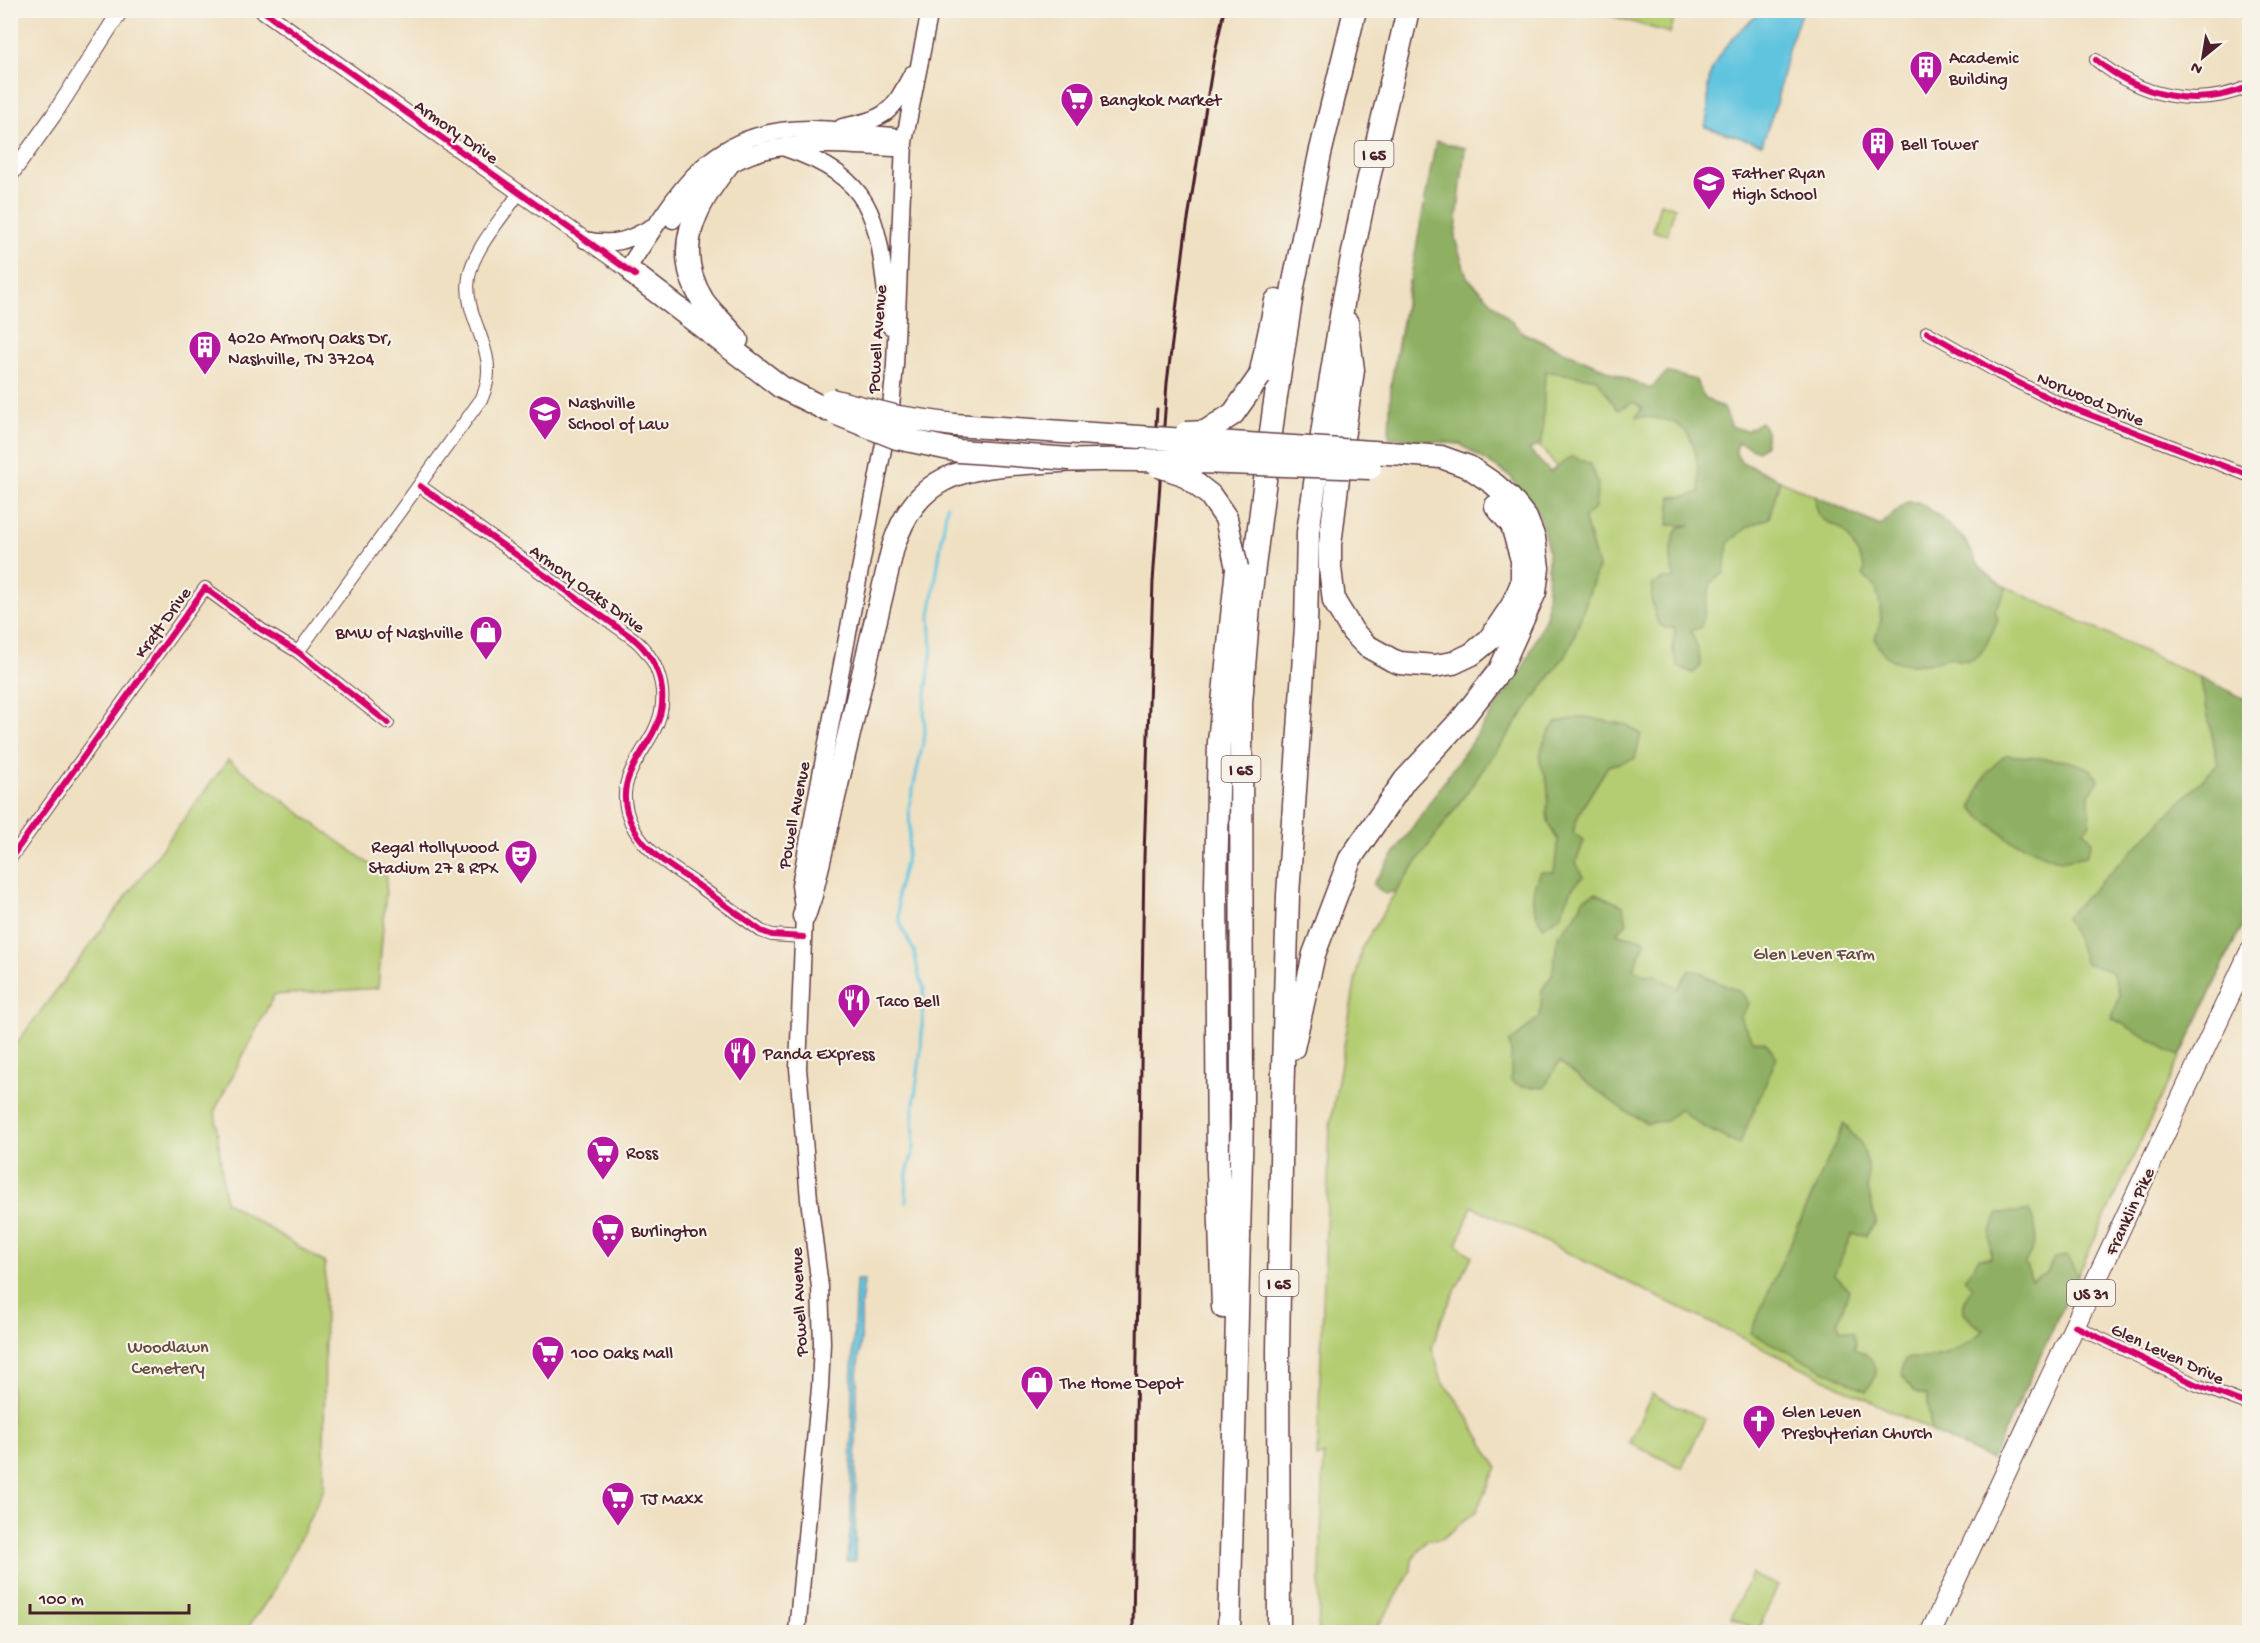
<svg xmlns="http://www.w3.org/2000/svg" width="2260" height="1643" font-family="'Gochi Hand',sans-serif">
<rect width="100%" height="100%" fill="#f7f3e8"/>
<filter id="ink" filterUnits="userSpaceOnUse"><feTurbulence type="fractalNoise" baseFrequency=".0167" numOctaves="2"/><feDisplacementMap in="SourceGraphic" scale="12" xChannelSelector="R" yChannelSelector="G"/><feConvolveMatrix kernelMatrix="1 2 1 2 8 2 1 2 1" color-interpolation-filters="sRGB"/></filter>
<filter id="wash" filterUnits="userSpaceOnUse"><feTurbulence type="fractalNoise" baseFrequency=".008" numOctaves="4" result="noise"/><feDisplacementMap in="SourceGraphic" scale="24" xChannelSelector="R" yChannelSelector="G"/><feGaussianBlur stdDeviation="1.35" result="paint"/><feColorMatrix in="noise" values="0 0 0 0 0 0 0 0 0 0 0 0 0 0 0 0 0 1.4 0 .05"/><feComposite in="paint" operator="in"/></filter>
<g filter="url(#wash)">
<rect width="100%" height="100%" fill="#efe0c2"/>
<path fill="#b4cd72" stroke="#7f764e" stroke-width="1.5" d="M1594 11V10L1676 11 1670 33Z
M1660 203 1675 207 1667 235 1653 231Z
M1409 281 1708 416 1729 456 2249 701V910L1991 1460 1472 1206 1457 1245 1472 1256 1441 1320 1432 1348 1442 1381 1460 1404 1497 1467 1476 1511 1442 1539 1427 1540 1412 1559 1411 1570 1390 1608 1373 1632H1318L1324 1455 1317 1458 1330 1126 1361 949 1396 891 1570 648 1598 567 1576 489 1533 439 1391 384Z
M228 760 387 877 378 988 274 995 215 1110 225 1201 325 1263 324 1489 275 1589 245 1632H11V1051Z
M1652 1394 1705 1419 1682 1468 1629 1443Z
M1751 1574 1778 1586 1758 1630 1731 1618Z"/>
<path fill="#8fb064" stroke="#6c6848" stroke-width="1.5" d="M1436 141 1465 148 1455 239 1467 277 1524 334 1650 389 1667 372 1696 380C1702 397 1706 401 1724 408L1731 426 1746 431 1761 422 1767 432 1765 445 1758 451 1737 442 1736 453 1741 462 1780 480 1769 518 1748 527 1728 543 1724 573 1711 582 1701 627 1691 631 1697 646 1701 666 1693 673 1678 666 1673 651 1675 627 1666 628 1658 623 1651 600 1653 584 1664 579H1675C1670 567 1668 534 1681 527 1684 526 1688 526 1691 525H1668L1671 497 1689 496 1700 492C1696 441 1695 417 1636 417L1642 408 1633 402 1618 410 1597 379 1545 371 1542 443 1529 450 1550 472 1572 456 1590 464 1598 484 1595 508 1584 517 1598 567 1570 648 1396 891 1385 894 1373 884 1523 668 1547 614 1548 549 1539 514 1510 476 1460 444 1389 437 1391 384Z
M1815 496 1880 526 1907 502H1918L1935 513 1964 539 1980 567 1997 582 2007 587 1995 610 1998 620C1986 641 1983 671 1950 657 1931 664 1898 670 1882 652 1879 649 1877 643 1875 639L1881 620 1880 606 1876 588 1863 575 1865 568C1859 557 1854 544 1846 534 1835 518 1816 530 1815 496Z
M2200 677 2249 701V910L2180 1057 2112 1018 2120 996 2112 972 2085 963 2078 942 2065 918 2218 764Z
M1584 717 1627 725 1641 734 1635 759 1608 766 1579 813 1573 832 1584 841 1576 862 1583 877 1573 887 1560 916 1543 927C1531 906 1529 894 1540 872H1554L1558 840C1538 813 1553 803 1546 778 1545 772 1540 766 1540 760 1540 746 1548 733 1556 722Z
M2006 755 2068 761 2091 769 2098 780 2089 795 2090 824 2084 830 2092 842 2086 856 2060 861 2012 841 1980 817 1972 807C1981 782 1984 772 2006 755Z
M1595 893 1623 906 1627 923 1617 933C1626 938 1636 936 1646 941L1633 969 1646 975 1655 974 1677 989 1689 970 1703 973 1708 978 1741 992 1749 1003 1740 1017 1752 1040 1765 1042 1777 1057 1739 1145C1717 1132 1699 1128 1680 1109L1665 1121 1647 1123 1625 1111 1559 1062 1544 1088 1521 1086 1511 1081V1052L1509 1042C1522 1036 1526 1025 1540 1018L1542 990 1552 975 1558 936 1576 915 1584 898Z
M1844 1124 1862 1145 1868 1165V1189L1876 1222 1866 1236 1852 1234 1834 1274 1849 1290 1838 1322 1840 1329 1853 1332 1856 1343 1854 1349C1870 1354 1874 1360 1876 1376L1866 1391 1750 1333Z
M2029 1211C2040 1232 2037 1242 2025 1263L2032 1281 2047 1273 2054 1258 2067 1256 2078 1276 1991 1460 1931 1431 1927 1395C1914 1394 1909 1386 1902 1375L1905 1359C1914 1357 1924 1359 1933 1357 1953 1355 1969 1342 1984 1330 1962 1315 1957 1311 1972 1287L1965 1279 1979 1258H1991L1990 1233 1999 1213Z"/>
<path fill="#61c4df" stroke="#567285" stroke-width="1.5" d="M1762 11H1802L1789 46 1776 104 1762 144 1705 127C1709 115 1708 103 1708 90 1708 58 1739 30 1762 11Z
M856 1280H864L861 1305V1339L857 1375 855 1561H847L851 1523 852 1374Z"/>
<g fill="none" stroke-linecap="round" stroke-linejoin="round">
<path stroke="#61c4df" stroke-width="3" d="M906 1202 907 1173 914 1149 913 1111 921 1050 924 988 919 976 914 951 902 928 899 917 897 893 907 856 910 832 909 807 925 734 924 709 932 648 930 616 947 505"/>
</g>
</g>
<g filter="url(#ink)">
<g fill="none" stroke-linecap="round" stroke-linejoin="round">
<g stroke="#633c42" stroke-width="14">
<path id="minor" d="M2096 60C2140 96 2196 110 2250 86
M1927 332 1999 373 2059 403 2250 476
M420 486 634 639C662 663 671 700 653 733 634 767 612 788 634 829 647 853 673 868 695 883 717 899 739 915 761 931L772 935 803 937
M298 652 482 398C503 350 462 322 469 277 473 249 503 217 519 193
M10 859 205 588 262 630 298 652 388 723
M2075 1326 2197 1385 2250 1405"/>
</g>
<g stroke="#633c42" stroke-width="17">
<path id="tertiary" d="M262 10 635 275
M10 176 53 116 121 10"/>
</g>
<g stroke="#633c42" stroke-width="19">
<path id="secondary" d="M842 127C887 118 891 114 912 74
M785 148C887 182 877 233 890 326
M673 220C735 132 798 143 893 148L899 145
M585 240C616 246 627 241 654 226
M627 269C679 193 706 128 812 129 839 129 866 134 893 136L904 142
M797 1632 820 1388 822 1343 820 1287 809 1199 798 1068 804 916 800 885 891 407 895 365 904 142 930 10"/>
</g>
<g stroke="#633c42" stroke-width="22">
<path id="primary" d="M1931 1632 2250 952"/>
</g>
<g stroke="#633c42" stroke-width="25">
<path id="motorway" d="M728 164C695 205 671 250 703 301 713 315 727 326 737 340
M635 275 781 387 827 410
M1347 323 1353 370 1342 445 1330 545V568L1334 601 1353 632 1367 646 1392 660 1400 663 1434 666 1453 663 1472 654 1489 640 1512 606 1522 583V560L1512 525 1496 506
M1260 376 1276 301
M804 916 811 895 893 547C916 476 959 468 1026 463 1065 460 1101 459 1141 460
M1293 1048 1314 954 1350 859 1405 780 1461 720 1500 670 1535 592 1538 568 1534 538 1526 518 1510 498 1494 484 1469 467 1441 457 1404 454
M1223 1307 1218 1168 1216 886 1219 742 1237 568
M1229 1632 1242 1118 1241 703 1249 606 1274 409 1293 287 1320 154 1355 10
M1279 1632 1278 1351 1282 1103 1288 895 1306 626 1308 532 1325 414 1344 298 1363 203 1408 10"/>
</g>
<use href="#minor" stroke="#fff" stroke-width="12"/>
<use href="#tertiary" stroke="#fff" stroke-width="15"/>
<use href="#secondary" stroke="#fff" stroke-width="16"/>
<use href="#primary" stroke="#fff" stroke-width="20"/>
<use href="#motorway" stroke="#fff" stroke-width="22"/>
<path stroke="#4a1f2b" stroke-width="3" d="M1153 472 1157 409
M1133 1632 1144 857 1153 582 1167 383 1185 238 1213 63 1224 10"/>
<g stroke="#633c42" stroke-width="25" stroke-linecap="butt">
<path id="motorway-bridge" d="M831 400 898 417 954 425 1404 454
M837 414 897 438 959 451 1070 459
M1186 433 1205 432 1233 414 1260 376
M1141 460 1370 468
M1159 466 1183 474 1210 495 1226 518 1237 568"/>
</g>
<use href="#motorway-bridge" stroke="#fff" stroke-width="22"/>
<g stroke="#f7f3e8" stroke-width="10">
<path id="cycleway" d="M262 10 635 275
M2096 60C2140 96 2196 110 2250 86
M1927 332 1999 373 2059 403 2250 476
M420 486 634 639C662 663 671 700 653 733 634 767 612 788 634 829 647 853 673 868 695 883 717 899 739 915 761 931L772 935 803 937
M10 859 205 588 262 630 298 652 388 723
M2075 1326 2197 1385 2250 1405"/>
</g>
<use href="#cycleway" stroke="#d6006c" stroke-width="6"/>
</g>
</g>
<defs>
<g id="building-pin" transform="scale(1.725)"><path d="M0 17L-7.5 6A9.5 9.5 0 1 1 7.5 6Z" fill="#b5179e" stroke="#f7f3e8"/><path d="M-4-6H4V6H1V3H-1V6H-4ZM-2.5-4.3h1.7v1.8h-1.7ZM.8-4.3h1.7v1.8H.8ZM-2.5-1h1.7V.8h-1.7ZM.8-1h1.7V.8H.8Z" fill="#fff"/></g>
<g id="supermarket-pin" transform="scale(1.725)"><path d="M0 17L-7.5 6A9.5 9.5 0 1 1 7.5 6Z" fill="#b5179e" stroke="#f7f3e8"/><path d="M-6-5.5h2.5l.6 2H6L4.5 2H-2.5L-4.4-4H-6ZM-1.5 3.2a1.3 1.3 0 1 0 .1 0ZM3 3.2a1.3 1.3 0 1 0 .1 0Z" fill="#fff"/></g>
<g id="university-pin" transform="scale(1.725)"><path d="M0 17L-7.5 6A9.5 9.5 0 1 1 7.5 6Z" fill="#b5179e" stroke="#f7f3e8"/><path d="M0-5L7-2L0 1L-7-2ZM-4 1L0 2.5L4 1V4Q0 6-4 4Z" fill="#fff"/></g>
<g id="shop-pin" transform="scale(1.725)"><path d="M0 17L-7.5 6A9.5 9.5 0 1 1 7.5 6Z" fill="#b5179e" stroke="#f7f3e8"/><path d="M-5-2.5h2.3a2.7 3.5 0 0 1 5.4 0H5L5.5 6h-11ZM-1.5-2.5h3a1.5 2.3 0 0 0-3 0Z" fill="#fff"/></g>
<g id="theatre-pin" transform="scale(1.725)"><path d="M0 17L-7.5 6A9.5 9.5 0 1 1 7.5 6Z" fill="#b5179e" stroke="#f7f3e8"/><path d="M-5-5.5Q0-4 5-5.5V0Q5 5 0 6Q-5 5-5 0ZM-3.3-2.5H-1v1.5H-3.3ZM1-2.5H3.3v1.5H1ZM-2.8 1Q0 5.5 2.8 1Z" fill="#fff"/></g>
<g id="restaurant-pin" transform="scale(1.725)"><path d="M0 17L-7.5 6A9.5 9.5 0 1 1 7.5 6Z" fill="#b5179e" stroke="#f7f3e8"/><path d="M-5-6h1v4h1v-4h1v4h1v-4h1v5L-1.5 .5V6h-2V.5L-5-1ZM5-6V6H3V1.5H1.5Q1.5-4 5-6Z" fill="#fff"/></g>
<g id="church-pin" transform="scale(1.725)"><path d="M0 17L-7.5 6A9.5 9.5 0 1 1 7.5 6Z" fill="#b5179e" stroke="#f7f3e8"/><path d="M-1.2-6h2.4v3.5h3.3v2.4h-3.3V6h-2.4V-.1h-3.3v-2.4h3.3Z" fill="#fff"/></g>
</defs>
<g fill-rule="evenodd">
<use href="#building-pin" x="1926" y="67"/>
<use href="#supermarket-pin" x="1077" y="99"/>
<use href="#building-pin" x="1878" y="143"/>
<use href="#university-pin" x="1709" y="182"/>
<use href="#building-pin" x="205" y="347"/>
<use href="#university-pin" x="545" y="412"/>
<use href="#shop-pin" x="486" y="632"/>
<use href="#theatre-pin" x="521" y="856"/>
<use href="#restaurant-pin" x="854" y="1000"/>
<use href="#restaurant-pin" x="740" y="1053"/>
<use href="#supermarket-pin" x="603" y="1152"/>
<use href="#supermarket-pin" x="608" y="1230"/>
<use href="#supermarket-pin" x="548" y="1352"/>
<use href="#shop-pin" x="1037" y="1382"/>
<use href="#church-pin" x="1759" y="1421"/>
<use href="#supermarket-pin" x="618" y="1498"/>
</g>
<g text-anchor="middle" stroke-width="4.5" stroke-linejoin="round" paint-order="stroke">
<g fill="#f7f3e8" stroke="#7e5f64" stroke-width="1.5">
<rect x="1354.5" y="141" width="39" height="26" rx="4.5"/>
<rect x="1221.5" y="756" width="39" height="26" rx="4.5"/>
<rect x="1259.5" y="1270" width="39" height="26" rx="4.5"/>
<rect x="2067" y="1280" width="48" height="26" rx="4.5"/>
</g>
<g font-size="16" font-weight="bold" fill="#4a1f2b">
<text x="1374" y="160">I 65</text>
<text x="1241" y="775">I 65</text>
<text x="1279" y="1289">I 65</text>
<text x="2091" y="1299">US 31</text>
</g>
<g font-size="18" fill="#4a1f2b" stroke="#f7f3e8" text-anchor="start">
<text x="1949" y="63">Academic<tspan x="1949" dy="21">Building</tspan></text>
<text x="1100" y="105">Bangkok Market</text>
<text x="1901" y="149">Bell Tower</text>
<text x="1732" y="178">Father Ryan<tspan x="1732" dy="21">High School</tspan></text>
<text x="228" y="343">4020 Armory Oaks Dr,<tspan x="228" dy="21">Nashville, TN 37204</tspan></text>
<text x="568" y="408">Nashville<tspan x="568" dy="21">School of Law</tspan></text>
<text x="463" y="638" text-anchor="end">BMW of Nashville</text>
<text x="498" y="852" text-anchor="end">Regal Hollywood<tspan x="498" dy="21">Stadium 27 &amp; RPX</tspan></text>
<text x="877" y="1006">Taco Bell</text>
<text x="763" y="1059">Panda Express</text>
<text x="626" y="1158">Ross</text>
<text x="631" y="1236">Burlington</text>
<text x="571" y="1358">100 Oaks Mall</text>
<text x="1060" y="1388">The Home Depot</text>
<text x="1782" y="1417">Glen Leven<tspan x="1782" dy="21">Presbyterian Church</tspan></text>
<text x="641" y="1504">TJ Maxx</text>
</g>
<g font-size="18" fill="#4a1f2b" stroke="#f7f3e8">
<text transform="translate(457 131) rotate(35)" y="6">Armory Drive</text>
<text transform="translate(876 339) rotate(-86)" y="6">Powell Avenue</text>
<text transform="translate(2091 398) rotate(23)" y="6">Norwood Drive</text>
<text transform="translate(588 588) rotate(36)" y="6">Armory Oaks Drive</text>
<text transform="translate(162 622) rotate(-54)" y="6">Kraft Drive</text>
<text transform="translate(793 815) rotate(-79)" y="6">Powell Avenue</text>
<text transform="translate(2129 1211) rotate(-65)" y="6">Franklin Pike</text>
<text transform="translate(798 1302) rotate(-93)" y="6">Powell Avenue</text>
<text transform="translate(2168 1353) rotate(25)" y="6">Glen Leven Drive</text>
</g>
<g font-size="18" fill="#644a3d" stroke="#f7f3e8">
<text x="1814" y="959">Glen Leven Farm</text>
<text x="168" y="1352">Woodlawn<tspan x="168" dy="21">Cemetery</tspan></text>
</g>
</g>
<rect width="2260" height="1643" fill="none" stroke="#f7f3e8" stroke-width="36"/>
<g transform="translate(2203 57) rotate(210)" stroke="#f7f3e8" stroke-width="4.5" paint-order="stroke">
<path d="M0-4.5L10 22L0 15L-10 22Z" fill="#4a1f2b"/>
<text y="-9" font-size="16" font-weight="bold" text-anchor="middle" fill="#4a1f2b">N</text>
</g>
<path d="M30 1604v9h159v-9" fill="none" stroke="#4a1f2b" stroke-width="3"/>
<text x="39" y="1604" font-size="18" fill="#4a1f2b" stroke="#f7f3e8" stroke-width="4.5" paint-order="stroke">100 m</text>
</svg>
